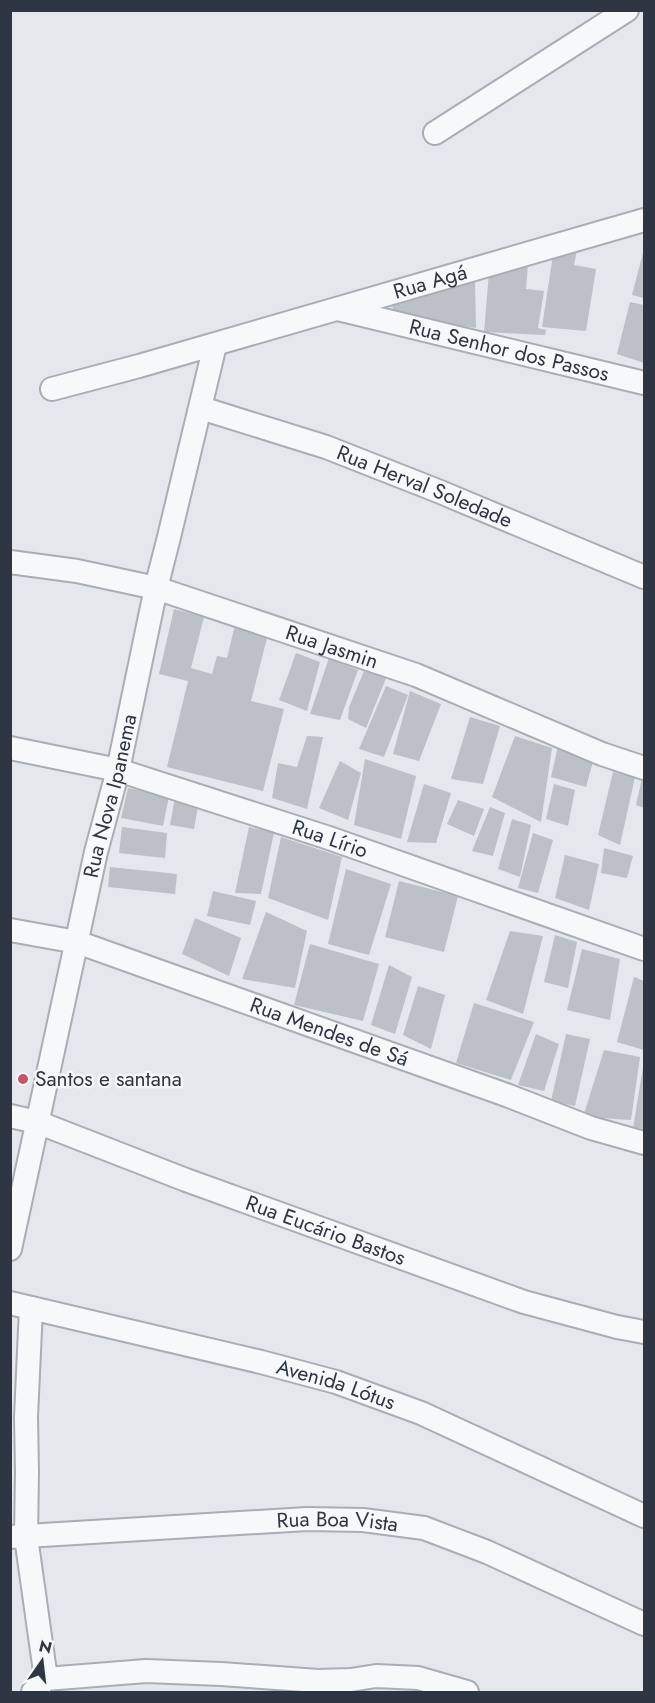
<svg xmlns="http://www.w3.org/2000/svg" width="655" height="1703" font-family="Jost,sans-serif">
<rect width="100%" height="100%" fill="#e4e7eb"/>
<path fill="#bcc1c7" d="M644 249V298L632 295Z
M577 250 574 265 596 269 586 331 542 327 553 255Z
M528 264 526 289 544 291 538 328 546 330 545 335 484 332 489 272Z
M475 282 476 328 395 316 391 301Z
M630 302 644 305V363L617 354Z
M174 609 204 617 191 668 212 674 217 656 227 658 235 625 268 634 251 701 284 709 263 791 167 767 188 681 159 674Z
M296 653 320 662 307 711 279 700Z
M329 658 358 670 340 720 310 714Z
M364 671 386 678 366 728 348 719 349 707Z
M386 686 408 695 384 757 359 749Z
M410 691 441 704 419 761 393 754Z
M470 717 500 726 483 784 451 779Z
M307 736 323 737 307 809 272 798 278 763 297 767Z
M515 736 552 748 541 822 492 797Z
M558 746 594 758 586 787 551 777Z
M365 759 416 776 401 839 354 825Z
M340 761 361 773 348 820 319 808Z
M613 772 635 777 620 845 598 835Z
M642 778 644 779V808L636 805Z
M424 784 451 793 436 843 407 842Z
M554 784 575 790 568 826 546 819Z
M128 788 169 796 163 826 121 818Z
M175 797 199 801 194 829 170 825Z
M458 800 484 809 474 836 447 824Z
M490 807 505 813 493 856 472 851Z
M512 819 531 825 520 877 498 869Z
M122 827 167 833 165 858 119 853Z
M249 827 274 833 261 894 235 893Z
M533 833 553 840 538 893 518 888Z
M281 837 342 857 328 920 268 898Z
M604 848 633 856 627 878 601 873Z
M565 855 599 864 589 910 555 898Z
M110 867 177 874 175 894 108 887Z
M346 869 391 884 369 955 328 944Z
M399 881 458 896 444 952 385 937Z
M213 891 256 901 250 925 207 916Z
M266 912 307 931 295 988 242 979Z
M195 918 241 938 229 976 182 954Z
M510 931 543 936 523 1014 486 1000Z
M555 935 577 942 568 988 544 982Z
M310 944 379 964 363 1021 294 1005Z
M582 949 620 959 610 1020 567 1010Z
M389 965 412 977 395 1034 371 1025Z
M634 977 644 981V1050L617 1042Z
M418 986 445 995 431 1049 403 1035Z
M474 1003 534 1022 511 1080 456 1063Z
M536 1034 559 1044 544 1091 518 1085Z
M566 1034 590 1039 575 1106 551 1101Z
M604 1050 640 1057 631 1120 583 1117Z
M643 1067 644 1129 633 1128Z"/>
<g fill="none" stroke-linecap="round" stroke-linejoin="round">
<g stroke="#a9aeb5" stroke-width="26">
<g id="minor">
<path d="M435 133 627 10"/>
<path id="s1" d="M338 309 644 383"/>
<path id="s2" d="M52 389 139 366 644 220"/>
<path id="s3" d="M201 408 326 447 438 491 644 577"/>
<path id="s4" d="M10 562 77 571 156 588 416 675 602 754 644 768"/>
<path id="s5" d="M10 748 118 770 326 837 644 949"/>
<path id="s6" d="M10 930 77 942 509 1096 591 1128 644 1143"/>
<path id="s7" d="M10 1116 37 1122 186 1180 524 1302 617 1327 644 1332"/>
<path id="s8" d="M10 1249 96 852 118 770 156 588 169 537 215 345"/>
<path id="s9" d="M10 1303 261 1362 336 1382 421 1413 644 1516"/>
<path d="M31 1308 26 1417 27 1472 26 1537 46 1679"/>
<path id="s10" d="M10 1537 307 1519 363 1520 424 1528 487 1552 644 1624"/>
<path d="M33 1692 46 1679 146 1671 221 1674 318 1681 351 1680 376 1676 418 1678 467 1692"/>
</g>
</g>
<use href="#minor" stroke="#f7f8f9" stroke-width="22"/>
</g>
<circle fill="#c5556a" stroke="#f4f6f8" stroke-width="2" cx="23" cy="1079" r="6"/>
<g text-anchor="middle" stroke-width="5" stroke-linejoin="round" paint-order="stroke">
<g font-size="21" fill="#2d3642" stroke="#f4f6f8">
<text dy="7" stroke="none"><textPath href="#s2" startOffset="393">Rua Agá</textPath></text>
<text dy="7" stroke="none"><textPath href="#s1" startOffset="176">Rua Senhor dos Passos</textPath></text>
<text dy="7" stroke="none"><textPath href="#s3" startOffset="237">Rua Herval Soledade</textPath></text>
<text dy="7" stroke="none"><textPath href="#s4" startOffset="334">Rua Jasmin</textPath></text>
<text dy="7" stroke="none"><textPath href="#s8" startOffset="464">Rua Nova Ipanema</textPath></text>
<text dy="7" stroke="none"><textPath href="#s5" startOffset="333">Rua Lírio</textPath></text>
<text dy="7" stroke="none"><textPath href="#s6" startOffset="336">Rua Mendes de Sá</textPath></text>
<text dy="7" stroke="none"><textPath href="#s7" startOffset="336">Rua Eucário Bastos</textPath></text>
<text dy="7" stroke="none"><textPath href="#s9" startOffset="336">Avenida Lótus</textPath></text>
<text dy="7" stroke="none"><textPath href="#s10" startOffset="328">Rua Boa Vista</textPath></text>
</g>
<g font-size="21" fill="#2d3642" stroke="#f4f6f8" text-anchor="start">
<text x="35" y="1086">Santos e santana</text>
</g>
</g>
<rect width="655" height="1703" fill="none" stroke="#2d3642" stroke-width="24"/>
<g transform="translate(42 1661) rotate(14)" stroke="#f4f6f8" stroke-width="4.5" paint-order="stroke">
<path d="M0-4.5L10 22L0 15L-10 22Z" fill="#2d3642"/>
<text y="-9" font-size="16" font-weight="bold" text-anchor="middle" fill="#2d3642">N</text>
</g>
</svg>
